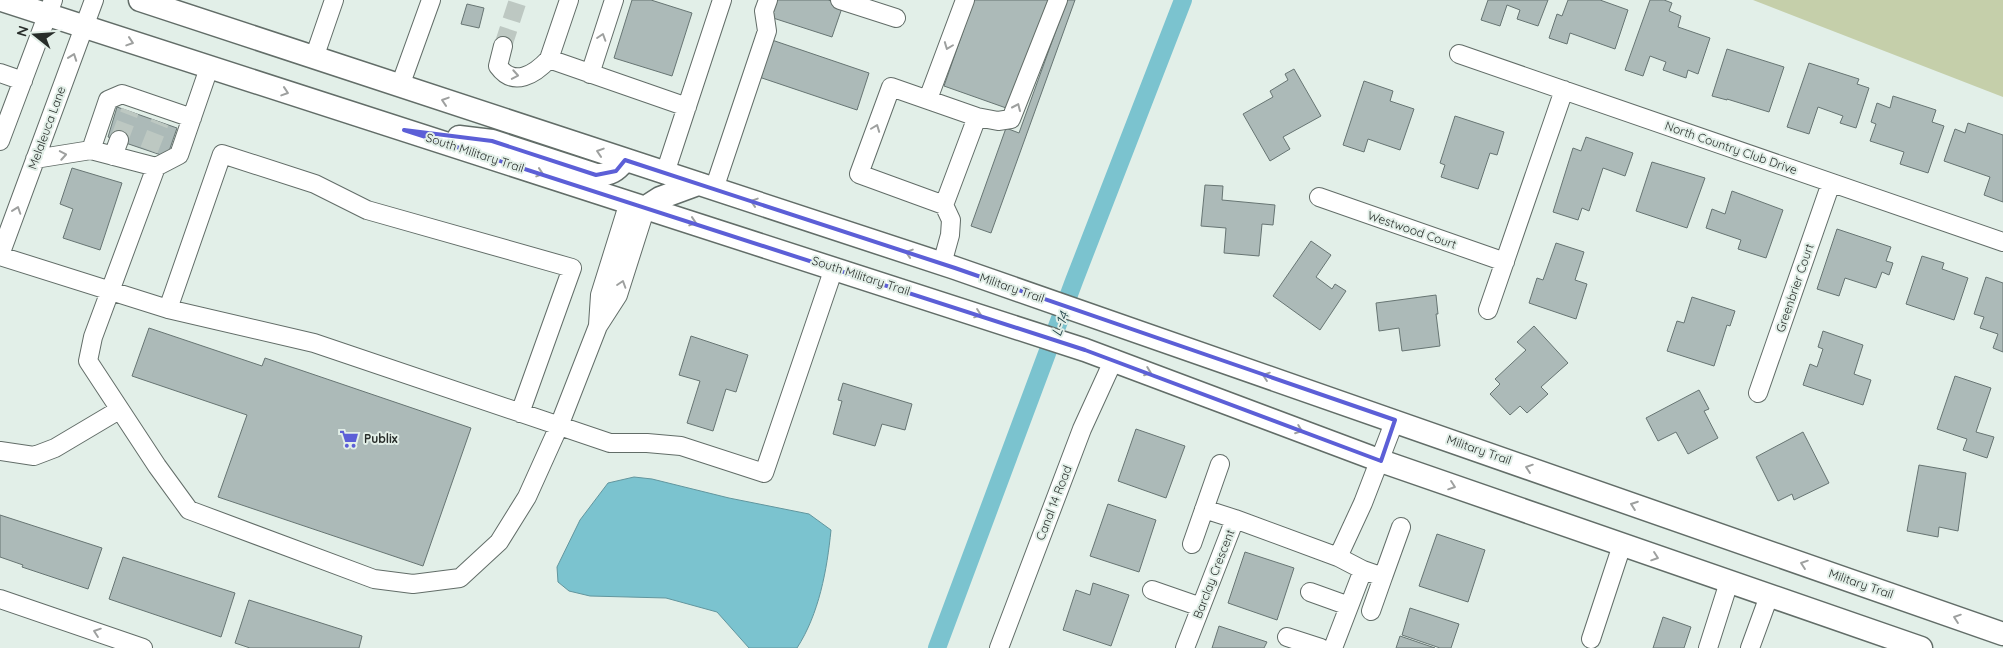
<svg xmlns="http://www.w3.org/2000/svg" width="2003" height="648" font-family="Quicksand,sans-serif">
<rect width="100%" height="100%" fill="#e2efe8"/>
<path fill="#c5cfaa" d="M1753 0H2003V97Z"/>
<path fill="#7bc3cf" stroke="#62969e" d="M634 477 652 479 729 498 809 514 831 530C827 570 819 614 797 648H749L717 612 666 598 590 596 569 591 558 582 557 567 580 520 608 483Z"/>
<g fill="none" stroke-linecap="round" stroke-linejoin="round">
<path stroke="#7bc3cf" stroke-width="18" d="M937 648 1074 281 1183 0"/>
</g>
<path fill="#acbab8" stroke="#677573" d="M632 0H651L692 13 672 76 614 58Z
M775 0H828L843 5 832 37 770 17Z
M974 0H1048L1009 109 944 86Z
M1067 0H1075L991 233 971 226 1006 128 1019 133Z
M1488 0H1548L1538 26 1517 19 1520 10 1507 5 1500 26 1481 20Z
M1568 0H1600L1628 10 1615 49 1570 33 1567 44 1549 38 1557 14 1562 16Z
M1650 0H1664L1672 3 1669 11 1681 16 1678 27 1710 38 1698 74 1688 70 1686 78 1663 70 1666 62 1650 56 1643 76 1625 70Z
M467 4 484 8 479 28 461 24Z
M769 39 869 73 857 110 756 76Z
M1727 49 1784 67 1769 112 1727 99V100L1712 96Z
M1809 63 1859 79 1857 84 1869 88 1856 128 1840 123 1843 116 1818 107 1809 134 1787 127Z
M1294 69 1321 116 1283 137 1290 149 1270 161 1243 114 1273 97 1270 91 1288 80 1285 74Z
M1364 81 1393 91 1390 101 1414 109 1400 150 1368 139 1364 152 1343 145Z
M1893 96 1936 110 1932 122 1944 126 1928 173 1900 164 1904 152 1870 141 1876 124 1871 122 1877 103 1890 108Z
M117 107 177 128 167 157 108 137Z
M1455 116 1504 132 1497 155 1490 153 1478 189 1441 177 1445 165 1440 163Z
M1968 123 2003 135V202L1984 195 1990 177 1944 161 1955 129 1965 133Z
M1586 137 1633 153 1625 176 1603 168 1589 211 1582 208 1578 220 1553 212 1573 148 1581 151Z
M1652 162 1705 178 1687 228 1636 211Z
M72 168 122 183 100 250 63 238 73 209 60 204Z
M1205 185 1223 186 1222 200 1275 205 1273 225 1262 224 1259 256 1224 253 1226 228 1201 226Z
M1732 191 1783 210 1766 258 1738 249 1741 240 1706 228 1712 209 1725 214Z
M1837 229 1891 247 1886 261 1893 263 1889 275 1882 272 1876 288 1845 278 1839 296 1817 289Z
M1311 241 1331 255 1316 277 1332 289 1335 284 1346 291 1320 330 1273 296Z
M1556 243 1584 252 1575 280 1587 284 1576 319 1529 303 1537 278 1543 280Z
M1922 256 1944 263 1942 269 1968 278 1954 320 1906 304Z
M1986 277 2003 283V352L1993 348 1998 334 1980 328 1984 317 1974 314Z
M1436 295 1438 314H1436L1440 346 1402 351 1399 328 1379 331 1376 303Z
M1692 297 1735 311 1730 326 1727 325 1714 366 1667 351 1677 321 1684 323Z
M1534 326 1568 363 1541 387 1548 394 1527 413 1520 406 1510 415 1490 394 1500 384 1495 379 1526 350 1517 342Z
M149 328 262 366 265 358 471 428 423 566 218 497 247 415 132 376Z
M1823 331 1863 345 1854 374 1871 380 1863 405 1803 385 1810 364 1817 367 1823 349 1818 347Z
M691 336 748 355 736 392 726 389 713 431 687 423 700 381 679 375Z
M1955 376 1991 388 1976 432 1994 437 1987 458 1963 450 1967 439 1937 429Z
M843 383 912 404 905 430 882 424 875 446 833 434 842 401 838 400Z
M1699 390 1709 409 1704 411 1718 438 1688 454 1676 432 1658 441 1646 418Z
M1136 429 1185 446 1166 498 1118 481Z
M1803 432 1829 483 1794 500 1792 494 1778 501 1756 457Z
M1919 465 1966 473 1958 531 1939 527 1938 537 1907 531Z
M1108 504 1156 520 1139 572 1090 556Z
M0 515 102 548 88 589 22 567 23 565 0 557Z
M1437 534 1485 550 1468 602 1419 586Z
M1245 552 1294 568 1277 620 1228 603Z
M123 557 235 593 221 637 109 599Z
M1093 583 1129 595 1111 646 1063 630 1076 590 1090 595Z
M249 600 362 636 359 648H250L235 643Z
M1410 608 1459 624 1451 648H1440L1402 635Z
M1663 617 1691 627 1684 648H1653Z
M1219 626 1267 642 1264 648H1212Z
M1400 636 1435 648H1396Z"/>
<g fill="none" stroke-linecap="round" stroke-linejoin="round">
<path stroke="#bdc8c2" stroke-width="18" stroke-dasharray="18 9" stroke-linecap="butt" d="M503 46 518 0
M119 140 130 111
M149 150 160 122"/>
<g stroke="#626d68" stroke-width="20">
<path id="minor" d="M569 0 549 59 687 107
M840 0 896 18
M503 46 498 66C514 88 535 74 549 59
M1459 54 2003 242
M314 58 334 0
M0 73 23 81
M590 74 614 0
M400 86 431 0
M928 99 965 0
M0 141 53 0
M91 150 108 100 122 94 192 118
M113 156 119 140
M35 159 91 150 156 167 93 337 88 361 157 466 189 510 374 579 413 584 460 578 499 542 527 497 559 426 598 326 618 295 646 207
M156 167 179 155 209 68
M665 173 722 0
M714 189 767 31 764 11 768 0
M1319 197 1505 262
M944 205 977 117
M0 255 94 0
M0 256 168 309 314 343 610 443H647L681 446 764 473 834 268
M942 264 950 235 951 220 944 205 859 174 891 87 977 117 998 121 1011 119 1058 0
M168 309 222 154 315 184 367 210 572 268 520 413
M1488 310 1564 90
M598 325 600 295 629 202
M1758 393 1831 183
M0 451 34 456 55 448 119 410
M1204 509 1235 519
M1192 544 1220 464
M1338 557 1363 503 1395 420
M1363 570 1383 577 1401 527
M1152 590 1201 607
M1310 592 1349 606
M0 599 143 648
M1371 611 1383 577
M1287 637 1321 648
M1591 639 1622 545
M999 648 1082 429 1114 359
M1185 648 1235 519 1338 557 1363 570 1333 648
M1708 648 1729 582
M1750 648 1769 596"/>
</g>
<g stroke="#626d68" stroke-width="25">
<path id="major" d="M2 0 1085 350 1381 461 1921 648
M140 0 955 268 2003 634
M459 137 492 141 596 175C610 175 616 171 625 160
M646 207 660 198 698 184"/>
</g>
<use href="#minor" stroke="#fff" stroke-width="18"/>
<use href="#major" stroke="#fff" stroke-width="22"/>
</g>
<defs><path id="oneway-chevron" d="M-2-3.5L2.5 0L-2 3.5" fill="none" stroke-width="1.6" stroke-linecap="round" stroke-linejoin="round" transform="scale(1.25)"/></defs>
<g stroke="#9ea09f">
<use href="#oneway-chevron" transform="translate(602 37) rotate(-72)"/>
<use href="#oneway-chevron" transform="translate(130 42) rotate(18)"/>
<use href="#oneway-chevron" transform="translate(948 46) rotate(111)"/>
<use href="#oneway-chevron" transform="translate(73 57) rotate(-70)"/>
<use href="#oneway-chevron" transform="translate(515 75) rotate(10)"/>
<use href="#oneway-chevron" transform="translate(285 92) rotate(18)"/>
<use href="#oneway-chevron" transform="translate(445 101) rotate(-162)"/>
<use href="#oneway-chevron" transform="translate(1017 107) rotate(-66)"/>
<use href="#oneway-chevron" transform="translate(876 128) rotate(-69)"/>
<use href="#oneway-chevron" transform="translate(600 152) rotate(-162)"/>
<use href="#oneway-chevron" transform="translate(63 155) rotate(-10)"/>
<use href="#oneway-chevron" transform="translate(540 173) rotate(18)"/>
<use href="#oneway-chevron" transform="translate(754 202) rotate(-162)"/>
<use href="#oneway-chevron" transform="translate(17 210) rotate(-71)"/>
<use href="#oneway-chevron" transform="translate(693 222) rotate(18)"/>
<use href="#oneway-chevron" transform="translate(909 253) rotate(-162)"/>
<use href="#oneway-chevron" transform="translate(622 284) rotate(-72)"/>
<use href="#oneway-chevron" transform="translate(978 314) rotate(19)"/>
<use href="#oneway-chevron" transform="translate(1148 372) rotate(21)"/>
<use href="#oneway-chevron" transform="translate(1266 376) rotate(-161)"/>
<use href="#oneway-chevron" transform="translate(1299 430) rotate(21)"/>
<use href="#oneway-chevron" transform="translate(1529 468) rotate(-161)"/>
<use href="#oneway-chevron" transform="translate(1452 486) rotate(19)"/>
<use href="#oneway-chevron" transform="translate(1634 505) rotate(-160)"/>
<use href="#oneway-chevron" transform="translate(1655 557) rotate(19)"/>
<use href="#oneway-chevron" transform="translate(1804 564) rotate(-161)"/>
<use href="#oneway-chevron" transform="translate(1957 618) rotate(-161)"/>
<use href="#oneway-chevron" transform="translate(97 632) rotate(-161)"/>
</g>
<path fill="none" stroke="#5c5fd7" stroke-width="4" stroke-linejoin="round" d="M404 130 492 141 596 175 616 171 625 160 955 268 1395 420 1381 461 1085 350Z"/>
<defs>
<g id="supermarket-bare" transform="scale(1.5)"><path d="M-6-5.5h2.5l.6 2H6L4.5 2H-2.5L-4.4-4H-6ZM-1.5 3.2a1.3 1.3 0 1 0 .1 0ZM3 3.2a1.3 1.3 0 1 0 .1 0Z" fill="#5c5fd7" stroke="#e2efe8" stroke-width="2.5" paint-order="stroke"/></g>
</defs>
<g fill-rule="evenodd">
<use href="#supermarket-bare" x="349" y="439"/>
</g>
<g text-anchor="middle" stroke-width="4" stroke-linejoin="round" paint-order="stroke">
<g font-size="12" fill="#282d2a" stroke="#e2efe8">
<text transform="translate(47 128) rotate(-70)" y="4">Melaleuca Lane</text>
<text transform="translate(1731 148) rotate(19)" y="4">North Country Club Drive</text>
<text transform="translate(475 153) rotate(18)" y="4">South Military Trail</text>
<text transform="translate(1412 230) rotate(19)" y="4">Westwood Court</text>
<text transform="translate(861 276) rotate(18)" y="4">South Military Trail</text>
<text transform="translate(1012 288) rotate(19)" y="4">Military Trail</text>
<text transform="translate(1795 288) rotate(-71)" y="4">Greenbrier Court</text>
<text transform="translate(1479 450) rotate(19)" y="4">Military Trail</text>
<text transform="translate(1054 503) rotate(-69)" y="4">Canal 14 Road</text>
<text transform="translate(1214 574) rotate(-69)" y="4">Barclay Crescent</text>
<text transform="translate(1861 584) rotate(19)" y="4">Military Trail</text>
</g>
<g font-size="12" font-weight="bold" fill="#282d2a" stroke="#e2efe8" text-anchor="start">
<text x="364" y="443">Publix</text>
</g>
<g font-size="14" font-style="italic" fill="#15383e" stroke="#e2efe8">
<text transform="translate(1060 324) rotate(-69)" y="5">L-14</text>
</g>
</g>
<g transform="translate(35 35) rotate(287)" stroke="#e2efe8" stroke-width="4" paint-order="stroke">
<path d="M0-4L9 19L0 12L-9 19Z" fill="#282d2a"/>
<text y="-8" font-size="14" font-weight="bold" text-anchor="middle" fill="#282d2a">N</text>
</g>
</svg>
